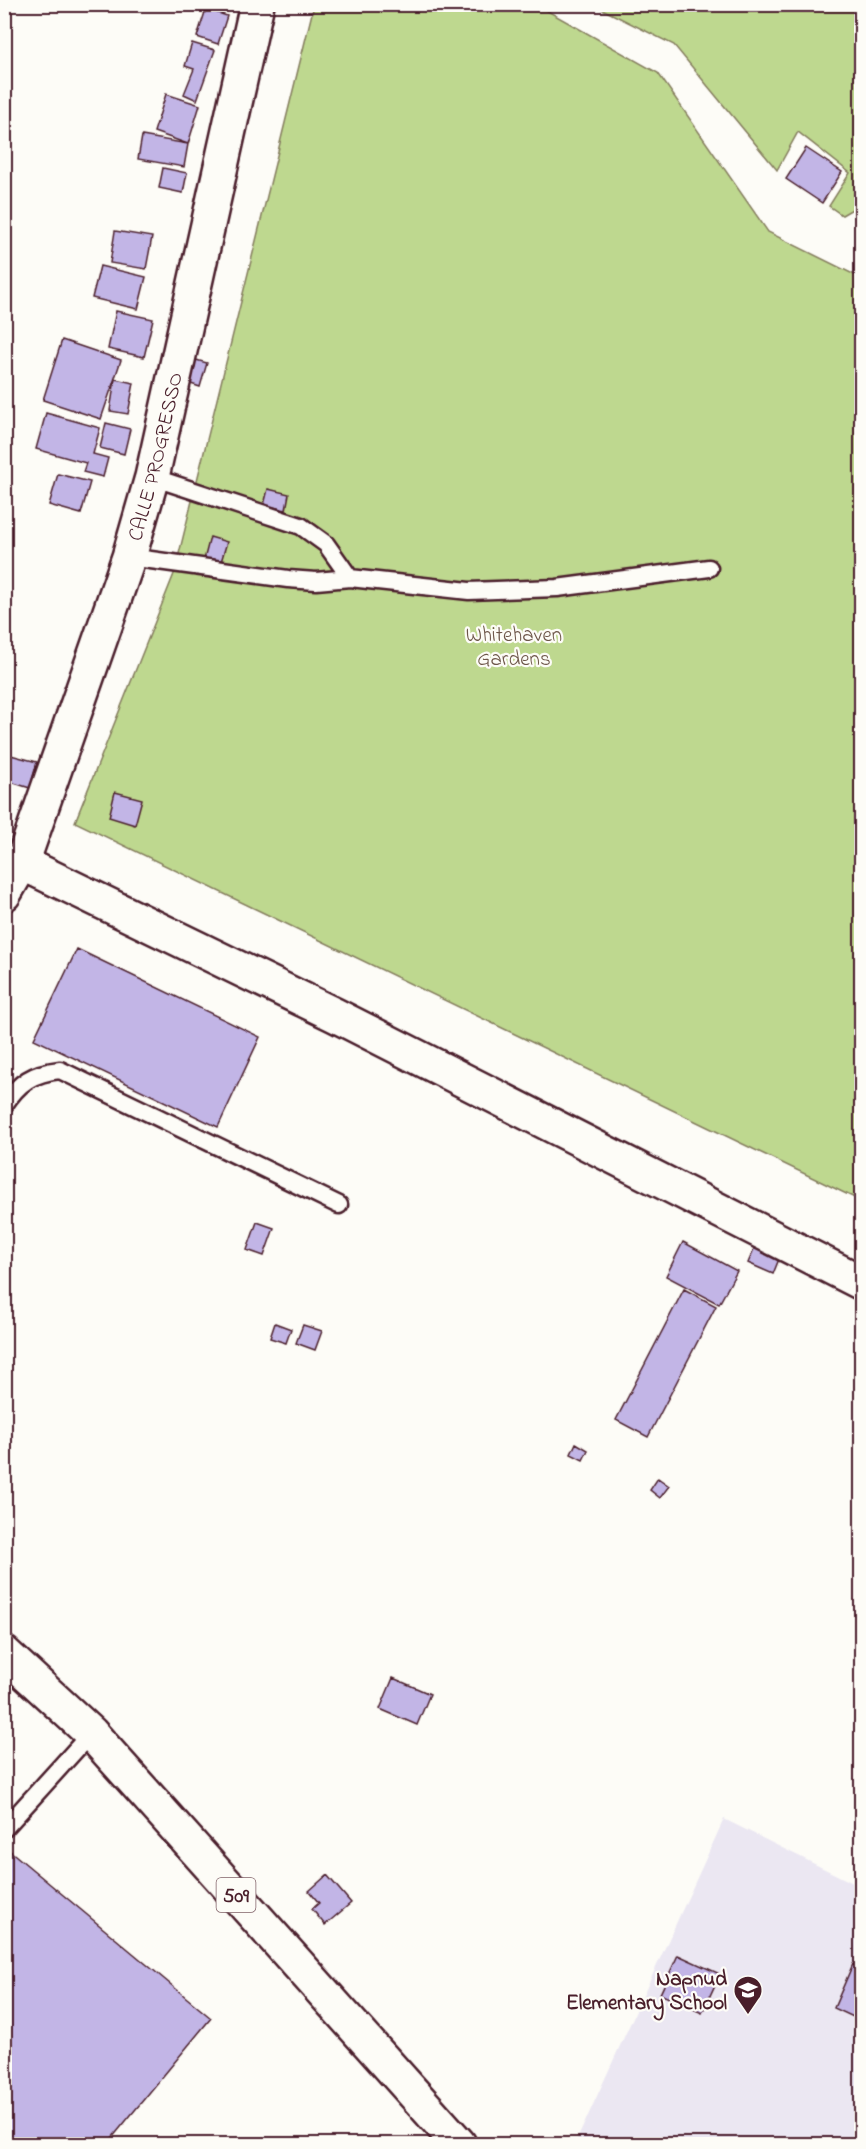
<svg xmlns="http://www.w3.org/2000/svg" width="866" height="2149" font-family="'Indie Flower',sans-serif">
<rect width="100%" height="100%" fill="#fdfcf7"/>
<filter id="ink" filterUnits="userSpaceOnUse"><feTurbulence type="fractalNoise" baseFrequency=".0167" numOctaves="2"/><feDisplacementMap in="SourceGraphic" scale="12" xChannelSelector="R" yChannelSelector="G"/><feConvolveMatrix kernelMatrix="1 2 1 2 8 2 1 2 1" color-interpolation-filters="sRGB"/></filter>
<g filter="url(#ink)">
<path fill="#ebe7f2" d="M724 1819 861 1887V2144H575Z"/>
<path fill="#bed88f" stroke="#847c5d" stroke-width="1.5" d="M314 5H537L658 73 768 232 861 278V1201L75 822 174 574Z
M594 5H861V204L842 215 829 206 850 173 798 132 777 170 674 45Z"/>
<path fill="#c2b5e6" stroke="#4a1f2b" stroke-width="1.5" d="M206 9 227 16 218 44 197 37Z
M192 43 215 50 197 100 184 94 194 69 185 66Z
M166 94 200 105 188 144 154 132Z
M142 136 188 144 184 167 138 159Z
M806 148 842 172 822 203 786 179Z
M163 168 187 173 183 193 159 188Z
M115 231 152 237 146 269 110 263Z
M100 266 146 277 138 309 92 298Z
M116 311 153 319 144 357 108 349Z
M62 340 121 360 101 419 43 400Z
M189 358 207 363 200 387 182 381Z
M115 379 134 383 128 414 110 411Z
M46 413 100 428 93 454 108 458 103 477 83 472 86 463 36 449Z
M106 423 130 429 124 454 100 448Z
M58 474 90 482 81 514 49 505Z
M268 489 289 494 286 510 264 505Z
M210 537 227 542 220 565 204 560Z
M7 754 37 762 30 788 4 780Z
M115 792 142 799 135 825 109 817Z
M77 949 260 1037 218 1127 34 1039Z
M257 1222 274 1228 264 1256 247 1250Z
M683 1242 737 1271 719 1304 666 1276Z
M756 1244 781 1254 773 1274 748 1263Z
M684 1289 716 1306 648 1437 616 1420Z
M275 1323 291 1329 286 1343 270 1338Z
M303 1325 322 1331 315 1350 296 1343Z
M576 1443 588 1450 583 1460 571 1454Z
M658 1478 669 1486 660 1498 650 1490Z
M393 1678 430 1694 417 1725 380 1709Z
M9 1850 211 2018 107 2144H4V1855Z
M327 1875 351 1903 325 1925 312 1909 319 1903 309 1891Z
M678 1955 720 1974 702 2013 660 1994Z
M853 1964 862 1968V2021L834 2008Z"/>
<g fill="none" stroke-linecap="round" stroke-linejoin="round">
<g stroke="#4a1f2b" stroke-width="21">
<path id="service" d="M152 477 301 526 326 544 350 578
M129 557 288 579 316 581 350 578 469 591 557 588 709 568
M4 1105C19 1082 33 1073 60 1070L339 1205
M4 1829 91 1733"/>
</g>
<g stroke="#4a1f2b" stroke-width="38">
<path id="minor" d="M22 863 335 1015 862 1283"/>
</g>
<g stroke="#4a1f2b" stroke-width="38">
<g id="secondary">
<path id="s1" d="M4 894 22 863 129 557 152 477 257 4"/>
</g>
</g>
<g stroke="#4a1f2b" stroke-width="38">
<path id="primary" d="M4 1653 91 1733 459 2144"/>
</g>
<use href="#service" stroke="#fdfcf7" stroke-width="16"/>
<use href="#minor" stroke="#fdfcf7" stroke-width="33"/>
<use href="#secondary" stroke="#fdfcf7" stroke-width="33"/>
<use href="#primary" stroke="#fdfcf7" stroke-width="33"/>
</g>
</g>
<defs>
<g id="school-pin" transform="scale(1.5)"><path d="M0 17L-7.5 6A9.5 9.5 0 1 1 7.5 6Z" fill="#4a1f2b" stroke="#fdfcf7"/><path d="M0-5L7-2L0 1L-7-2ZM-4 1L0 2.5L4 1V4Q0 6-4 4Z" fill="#fff"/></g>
</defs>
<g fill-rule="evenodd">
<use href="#school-pin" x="748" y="1990"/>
</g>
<g text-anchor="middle" stroke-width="4.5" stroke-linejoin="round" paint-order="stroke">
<rect fill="#fdfcf7" stroke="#806168" stroke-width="1.5" x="216.5" y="1878" width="39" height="34" rx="4.5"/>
<g font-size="20" font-weight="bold" fill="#4a1f2b">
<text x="236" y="1902">509</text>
</g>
<g font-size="21" fill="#4a1f2b" stroke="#fdfcf7">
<text dy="7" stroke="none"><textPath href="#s1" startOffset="464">CALLE PROGRESSO</textPath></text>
</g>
<g font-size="21" fill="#6d5649" stroke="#fdfcf7">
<text x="514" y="641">Whitehaven<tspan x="514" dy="24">Gardens</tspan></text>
</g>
<g font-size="21" font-weight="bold" fill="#4a1f2b" stroke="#fdfcf7" text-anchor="end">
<text x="727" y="1985">Napnud<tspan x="727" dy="24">Elementary School</tspan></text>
</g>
</g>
<rect width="866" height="2149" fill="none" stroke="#fdfcf7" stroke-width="24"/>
<rect x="12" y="12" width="842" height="2125" fill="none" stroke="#4a1f2b" stroke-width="2" filter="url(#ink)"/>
</svg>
